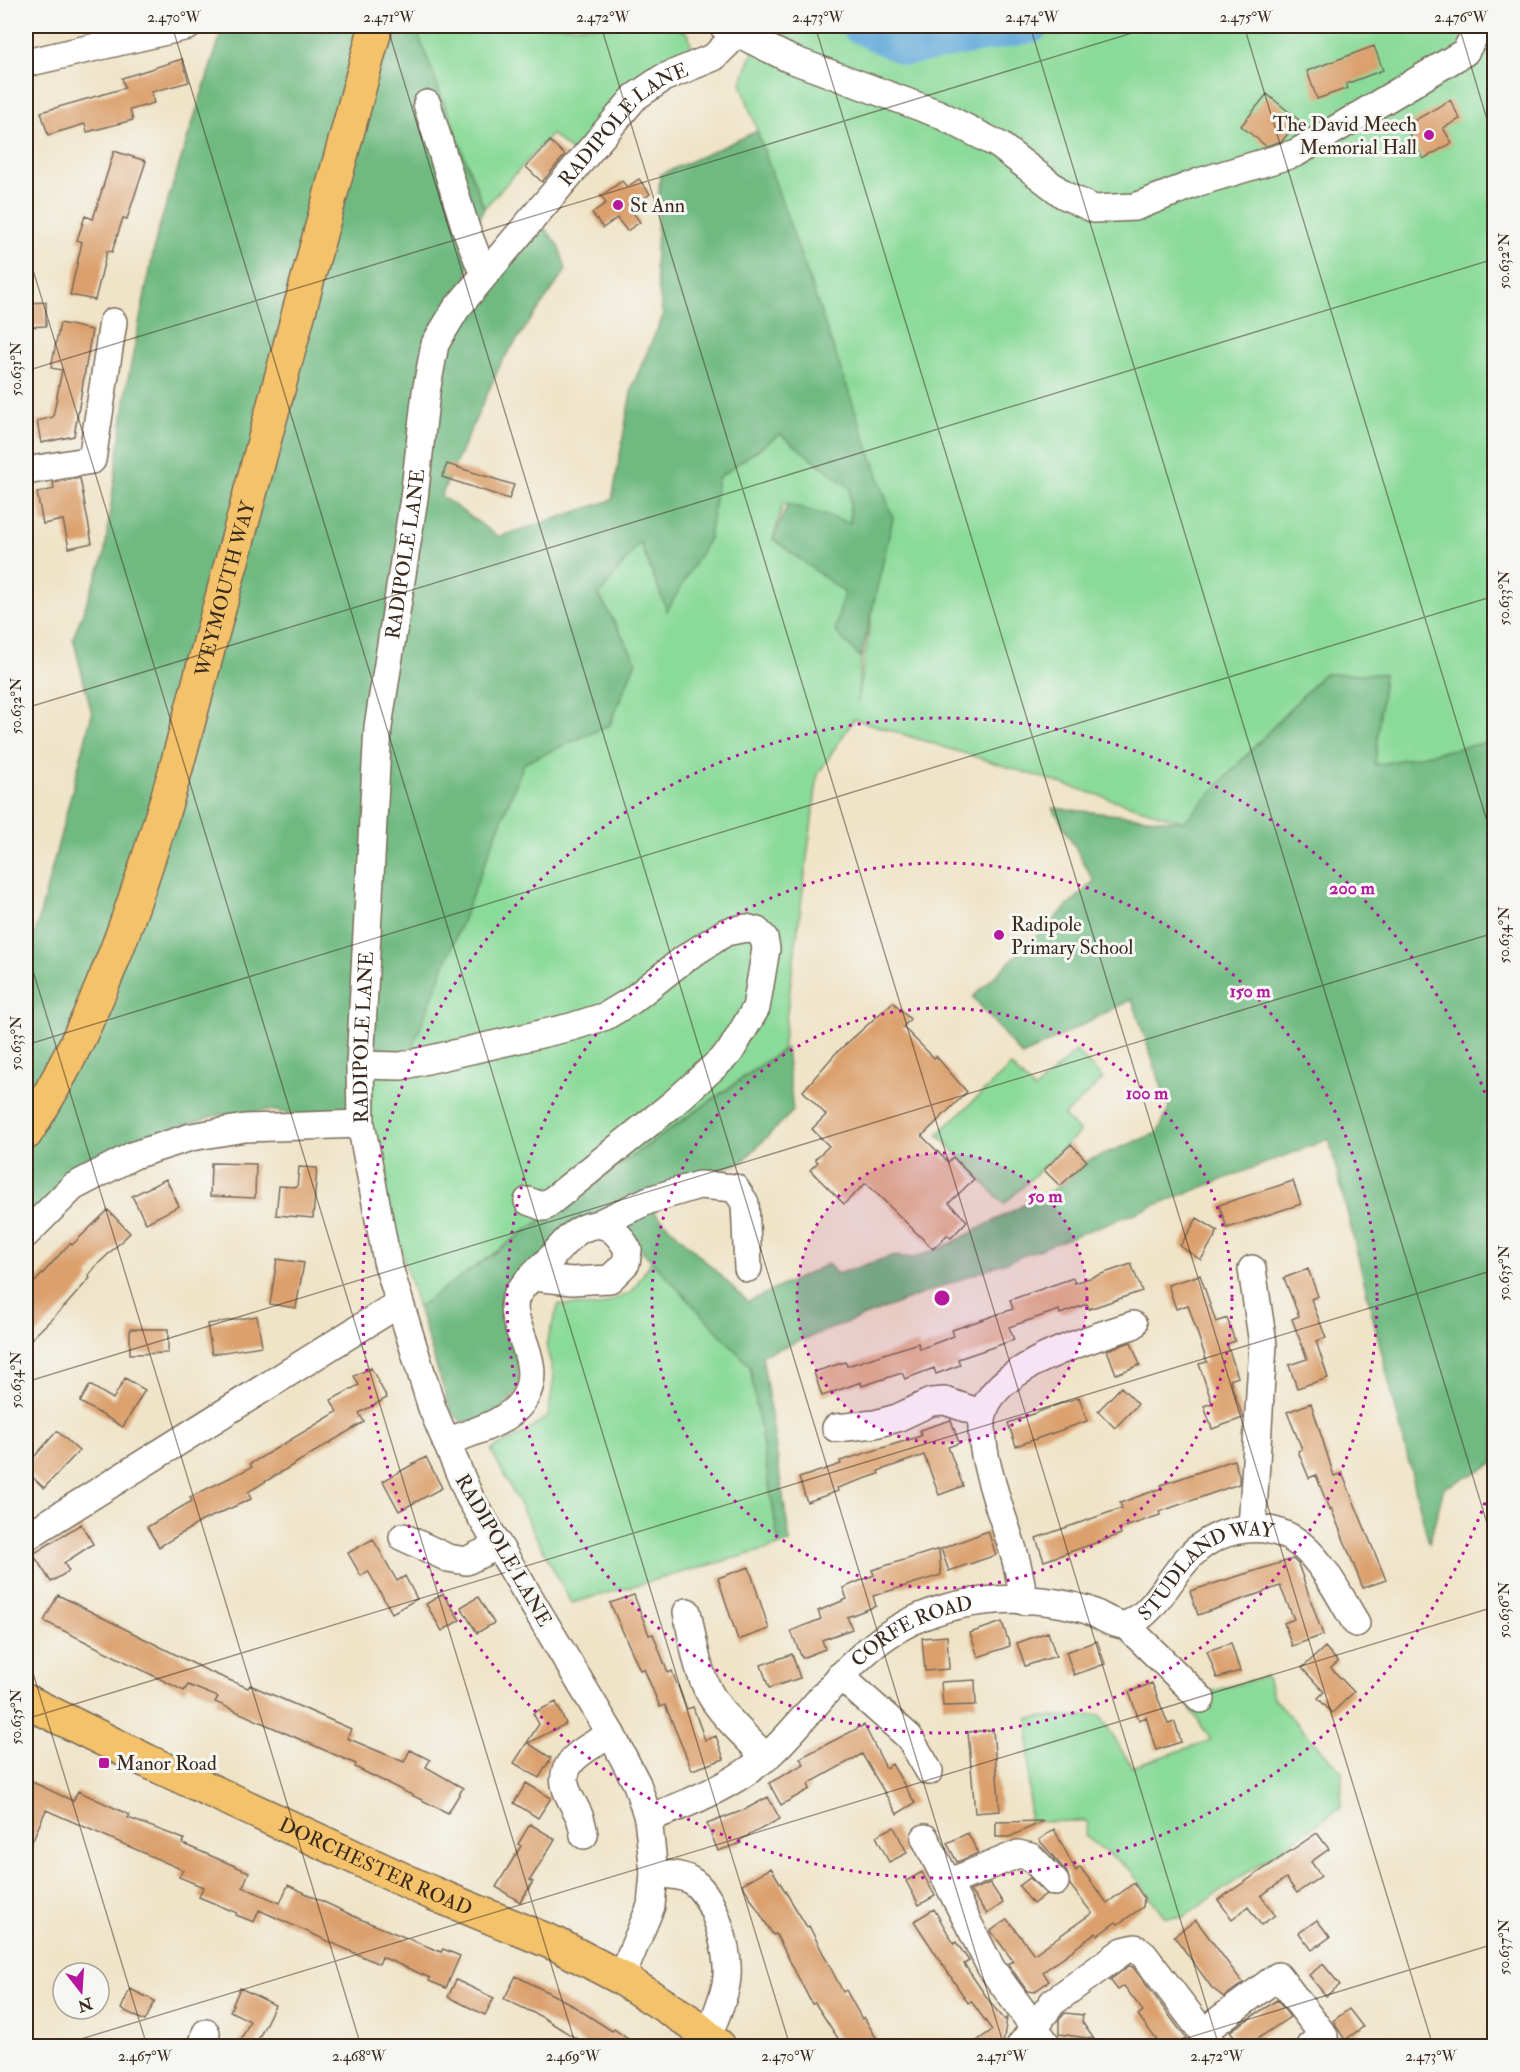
<svg xmlns="http://www.w3.org/2000/svg" width="1520" height="2072" font-family="'IM FELL Double Pica',serif">
<rect width="100%" height="100%" fill="#f6f6f2"/>
<filter id="ink" filterUnits="userSpaceOnUse"><feTurbulence type="fractalNoise" baseFrequency=".0167" numOctaves="2"/><feDisplacementMap in="SourceGraphic" scale="12" xChannelSelector="R" yChannelSelector="G"/><feConvolveMatrix kernelMatrix="1 2 1 2 8 2 1 2 1" color-interpolation-filters="sRGB"/></filter>
<filter id="wash" filterUnits="userSpaceOnUse"><feTurbulence type="fractalNoise" baseFrequency=".008" numOctaves="4" result="noise"/><feDisplacementMap in="SourceGraphic" scale="24" xChannelSelector="R" yChannelSelector="G"/><feGaussianBlur stdDeviation="1.35" result="paint"/><feColorMatrix in="noise" values="0 0 0 0 0 0 0 0 0 0 0 0 0 0 0 0 0 1.4 0 .05"/><feComposite in="paint" operator="in"/></filter>
<g filter="url(#wash)">
<rect width="100%" height="100%" fill="#efe4c8"/>
<path fill="#8ada99" stroke="#62825c" stroke-width="1.5" d="M417 26H671L688 33 692 48C636 76 614 108 573 153L552 134 484 208 416 30Z
M763 26H1494V741L1374 766 1323 674 1184 822 854 719 818 774 782 1050 418 1307 380 1181 368 1123 376 1057 409 1056 524 763 610 725 636 661 599 595 640 542 667 610 709 538 718 478 780 434 850 488V524L783 504 773 539 844 592 836 631 861 658 857 702 888 519 741 83Z
M1076 1051 1103 1079 1064 1116 1080 1132 1004 1204 938 1134 1011 1066 1034 1090Z
M652 1260 750 1366 779 1546 571 1603 491 1450 526 1432 548 1416 554 1377 546 1344 559 1304 597 1307 632 1292Z
M1266 1676 1274 1699 1342 1772 1341 1807 1184 1917H1165L1130 1870 1085 1836 1088 1824 1086 1821 1029 1822V1718L1100 1715 1132 1767 1211 1740 1189 1707 1213 1691Z"/>
<path fill="#6fba81" stroke="#557250" stroke-width="1.5" d="M262 26H415L484 208C472 231 467 251 468 277L488 291 543 226 559 246 566 270 502 361 441 496 499 537 612 500 632 387 663 316 655 268 660 175 757 131 893 518 861 658 835 631 844 592 773 539 788 504 850 523V488L780 434 718 478 709 538 667 611 640 542 599 595 636 661 609 725 524 763 409 1056 376 1057 361 1124 268 1110 213 1116 154 1135 26 1222V968L92 714 73 638 104 557 128 379 157 234 222 31Z
M1323 674H1384L1375 765 1494 741V1463L1444 1488 1429 1544 1329 1139 762 1355 790 1543 779 1546 750 1366 604 1210 506 1296 501 1313 516 1349 520 1387 499 1413 464 1423 451 1413 418 1307 786 1048 793 1111 742 1162 644 1194 655 1213 748 1302 828 1264 837 1274 892 1256 914 1258 952 1243 1060 1186 1087 1161 1157 1133 1169 1109 1132 999 1022 1056 973 997 1094 881 1053 808 1184 822Z"/>
<g fill="none" stroke-linecap="round" stroke-linejoin="round">
<path stroke="#63aada" stroke-width="34" d="M858 26 906 49 1032 26"/>
</g>
<g id="blocks">
<path fill="#dba06d" d="M1374 46 1383 70 1346 84 1348 88 1317 99 1307 71Z
M182 59 189 82 151 92 154 103 130 110 133 120 87 132 85 124 48 135 41 112 125 88 122 78Z
M1267 94 1299 120 1282 141 1266 146 1241 126Z
M1450 100 1460 119 1443 128 1452 143 1423 159 1405 126Z
M550 141 565 155 542 182 526 167Z
M114 151 146 161 127 219 123 218 112 252 107 251 95 300 70 295 82 242 77 240 85 216 93 219Z
M639 179 650 194 630 208 640 222 627 231 617 218 603 228 592 213 606 203 601 196 622 181 627 187Z
M46 302V326L27 327 26 303Z
M60 323 92 330 74 436 41 443 37 421 53 417 62 370 51 368Z
M447 464 514 485 509 499 442 477Z
M80 478 92 543 69 548 63 520 43 524 37 493 54 489 53 483Z
M893 1002 910 1019 903 1027 934 1058 936 1056 967 1092 922 1136 948 1162 953 1157 974 1179 949 1203 967 1221 951 1238 947 1235 933 1249 866 1183 844 1204 810 1170 818 1162 815 1159 829 1146 812 1129 826 1115 803 1091 835 1054Z
M1071 1144 1087 1161 1060 1186 1044 1170Z
M211 1163 256 1164 255 1198 210 1196Z
M299 1167 317 1168 313 1218 276 1215 279 1186 297 1187Z
M166 1179 179 1206 146 1223 132 1196Z
M1293 1181 1301 1204 1227 1228 1219 1205Z
M108 1210 130 1233 95 1267 88 1276 90 1278 66 1305 26 1344V1292L70 1243 72 1245Z
M1197 1218 1218 1231 1201 1260 1180 1246Z
M277 1259 304 1263 296 1308 270 1304Z
M1131 1264 1142 1291 1089 1309 1087 1304 1060 1314 1059 1310 1009 1327 1014 1340 958 1359 960 1365 936 1374 934 1368 905 1379 902 1373 862 1386 861 1382 822 1396 814 1372 845 1362 847 1366 918 1343 920 1349 954 1336 952 1330 1013 1309 1010 1300 1073 1278 1075 1283Z
M1308 1269 1318 1296 1311 1299 1326 1338 1316 1341 1328 1378 1297 1388 1289 1365 1307 1359 1292 1319 1299 1316 1284 1278Z
M1200 1275 1216 1322 1227 1318 1235 1341 1227 1344 1238 1377 1230 1380 1243 1418 1212 1429 1204 1406 1212 1403 1199 1364 1207 1362 1188 1305 1176 1309 1168 1285Z
M257 1316 262 1346 212 1354 207 1324Z
M130 1329H168V1353L130 1354Z
M1131 1342 1140 1365 1116 1374 1107 1350Z
M371 1368 387 1398 359 1413 364 1422 248 1492 251 1499 202 1521 159 1547 147 1527 192 1501 190 1497 252 1467 250 1464 337 1412 331 1400 359 1385 354 1376Z
M125 1378 145 1390 123 1427 80 1402 90 1385 113 1399Z
M1121 1387 1138 1404 1115 1428 1098 1411Z
M1079 1397 1087 1421 1016 1446 1008 1423Z
M1311 1403 1334 1476 1342 1473 1386 1580 1363 1588 1331 1508 1329 1509 1316 1475 1309 1478 1298 1451 1302 1449 1287 1412Z
M951 1420 959 1443 948 1447 963 1486 939 1495 924 1455 878 1471 879 1474 837 1488 838 1491 807 1502 799 1478 841 1464 840 1461 921 1436 920 1430Z
M57 1431 79 1451 44 1488 26 1471V1466Z
M426 1457 442 1488 399 1511 383 1481Z
M1234 1460 1239 1475V1484L1159 1512 1160 1515 1119 1529 1121 1534 1044 1561 1036 1538 1122 1508 1120 1503 1162 1488 1161 1485Z
M81 1524 93 1544 64 1563 69 1571 51 1582 33 1554Z
M988 1531 996 1555 949 1571 941 1549Z
M373 1539 397 1581 405 1576 417 1599 392 1613 368 1571 361 1576 348 1553Z
M939 1549 941 1575 873 1596 876 1606 847 1617 852 1629 822 1640 825 1649 802 1658 791 1631 821 1619 818 1611 847 1599 843 1588 874 1575 872 1570Z
M1293 1559 1298 1564 1323 1635 1292 1646 1284 1623 1294 1619 1280 1586 1198 1615 1190 1591Z
M749 1567 769 1629 738 1640 718 1578Z
M443 1594 460 1620 442 1631 426 1604Z
M58 1595 208 1671 248 1688 250 1685 351 1729 347 1738 404 1762 410 1750 430 1760 426 1767 463 1788 448 1813 355 1767 356 1764 215 1702 218 1697 188 1685 184 1691 44 1621Z
M634 1595 649 1635 653 1634 668 1673 672 1671 687 1709 693 1707 705 1740 716 1736 724 1759 692 1770 665 1705 660 1707 644 1669 640 1670 610 1603Z
M478 1597 494 1623 477 1633 461 1607Z
M1002 1622 1010 1646 978 1657 970 1633Z
M1048 1632 1056 1656 1025 1666 1017 1643Z
M947 1636 949 1669 925 1671 922 1638Z
M1097 1641 1105 1664 1074 1675 1066 1652Z
M1231 1643 1240 1671 1217 1678 1207 1651Z
M1325 1647 1338 1662 1331 1668 1354 1692 1332 1713 1318 1698 1324 1692 1302 1668Z
M792 1654 800 1678 769 1688 761 1665Z
M975 1680 976 1705 943 1706 941 1682Z
M1152 1683 1168 1724 1175 1722 1181 1742 1156 1750 1146 1717 1139 1720 1129 1692Z
M556 1702 566 1724 528 1743 551 1758 539 1778 514 1763 539 1724 533 1713Z
M864 1725 886 1768 892 1764 915 1803 897 1814 862 1754 808 1784 810 1789 781 1805 769 1783 804 1764 800 1758Z
M993 1730 1000 1811 975 1813 968 1732Z
M26 1779 73 1801 78 1791 130 1815 128 1818 184 1839 183 1844 249 1872 243 1887 280 1903 288 1885 360 1919 441 1952 443 1949 460 1956 446 1988 429 1981 430 1978 382 1957 379 1964 259 1910 254 1922 236 1915 237 1913 199 1897 203 1887 179 1877 183 1870 46 1810 26 1855Z
M526 1783 551 1798 538 1818 514 1803Z
M768 1797 780 1819 740 1840 741 1843 718 1851 707 1824 744 1810Z
M1044 1821 1009 1837H996V1822Z
M530 1824 555 1839 530 1880 533 1882 520 1902 496 1887 521 1846 518 1844Z
M894 1827 907 1853 889 1862 876 1836Z
M1054 1829 1076 1871 1080 1867 1107 1903 1134 1883 1144 1898 1143 1907 1118 1924 1116 1922 1098 1935 1096 1933 1043 1972 1049 1981 1034 1992 1027 1991 1008 1964 1013 1961 991 1931 1007 1919 1034 1954 1092 1913 1070 1885 1067 1872 1039 1840Z
M968 1833 978 1853 957 1862 947 1843Z
M1317 1833 1329 1849 1311 1862 1321 1876 1297 1893 1286 1878 1261 1896 1275 1915 1261 1925 1248 1907 1232 1919 1218 1900Z
M771 1868 807 1927 809 1926 843 1992 846 1990 862 2019 864 2017 881 2046H843L815 2003 812 2004 776 1934 773 1935 742 1884Z
M922 1872 935 1896 919 1905 906 1881Z
M1030 1878 1046 1894 1033 1904 1019 1886Z
M990 1883 1003 1903 987 1914 970 1891Z
M934 1909 954 1944 956 1942 969 1961 964 1964 992 2005 1005 2020 1007 2018 1003 2044 999 2046H970L992 2030 971 2001 968 2003 914 1921Z
M1196 1920 1243 1983 1224 1997 1212 1988 1174 1936Z
M1317 1920 1330 1937 1312 1950 1299 1933Z
M1323 1964 1340 1985 1326 1996 1309 1975Z
M1129 1966 1133 1967 1186 2038 1175 2046H1161L1138 2015 1143 2011 1124 1986 1118 1990 1110 1980Z
M516 1976 567 2002 612 2031 614 2029 637 2046H588L542 2017 504 1999Z
M456 1980 494 1998 485 2015 448 1997Z
M240 1988 275 2005 255 2046H238L250 2021 230 2011Z
M130 1989 155 2001 145 2021 121 2009Z
M1277 2000 1290 2017 1247 2046H1242L1230 2031Z
M1349 2009 1363 2027 1345 2040 1333 2021Z
M1065 2013 1083 2015 1082 2022 1094 2039 1059 2034V2020Z"/>
</g>
</g>
<g filter="url(#ink)">
<use href="#blocks" fill-opacity="0" stroke="#7a6b5a" stroke-width="1.5"/>
<g fill="none" stroke-linecap="round" stroke-linejoin="round">
<g stroke="#7a6b5a" stroke-width="30">
<g id="minor">
<path d="M723 26 788 58 939 114 999 145 1064 195 1094 209 1135 207 1199 182 1296 153 1465 52 1480 26"/>
<path d="M26 63 188 26"/>
<path d="M427 104 466 229 484 275"/>
<path d="M26 471 92 460 113 322"/>
<path d="M360 1065 401 1066 571 1027 606 1016 631 1001 684 959 726 932 746 928 757 931 764 938 766 949 756 1008 730 1052 674 1103 544 1207 528 1201"/>
<path d="M600 1223 649 1200 699 1185 735 1188 745 1203 748 1268"/>
<path d="M26 1234 73 1187 134 1155 191 1137 245 1128 361 1124"/>
<path d="M836 1428 875 1424 897 1418 931 1402 945 1401 983 1414"/>
<path d="M446 1442C471 1432 511 1423 525 1397 546 1359 503 1320 517 1295 525 1281 540 1269 551 1258 563 1244 575 1228 594 1225 610 1222 621 1237 628 1250L626 1263 610 1279 572 1281 532 1277"/>
<path d="M1252 1528 1263 1344 1252 1269"/>
<path d="M26 1537 398 1304"/>
<path d="M403 1537 448 1558 466 1561 497 1546"/>
<path d="M1023 1601C1021 1569 1009 1537 999 1507 991 1480 981 1451 982 1422 984 1368 1090 1339 1133 1325"/>
<path d="M687 1612C693 1639 696 1669 710 1694 724 1718 747 1737 766 1758"/>
<path id="s1" d="M1126 1625C1157 1612 1168 1578 1191 1555 1218 1527 1268 1518 1300 1544 1324 1563 1340 1597 1356 1623"/>
<path d="M840 1676 909 1737 929 1771"/>
<path id="s2" d="M648 1818C689 1804 731 1786 765 1758 783 1743 799 1723 815 1705 863 1648 906 1609 984 1601 1016 1597 1053 1600 1084 1609 1099 1613 1110 1625 1126 1625L1201 1699"/>
<path d="M584 1835C580 1810 575 1811 567 1791 555 1761 590 1747 611 1734"/>
<path d="M925 1838 991 1968 1048 2046"/>
<path d="M654 1873C665 1875 680 1874 690 1880 714 1893 729 1950 727 1976 726 1996 714 2018 708 2038"/>
<path d="M948 1883 1018 1854 1031 1857 1055 1882"/>
<path id="s3" d="M621 1978 651 1906 654 1873 648 1818 637 1784 611 1734 470 1498 432 1408 387 1261 361 1124 360 1065 378 727 414 498 426 392 435 344 456 309 635 97 663 78 714 57 728 43 733 30"/>
<path d="M1203 2032 1278 1976 1324 2036 1311 2046"/>
<path d="M202 2046 206 2033"/>
<path d="M1020 2046 1053 2002 1123 1951 1135 1948 1144 1955 1213 2046"/>
</g>
</g>
<g stroke="#7a6b5a" stroke-width="36">
<g id="major">
<path id="s4" d="M26 1701 147 1761 432 1893 558 1945 621 1978 687 2020 719 2046"/>
</g>
</g>
<g stroke="#7a6b5a" stroke-width="36">
<g id="highway">
<path id="s5" d="M26 1133C97 1023 138 898 175 772L376 26"/>
</g>
</g>
<use href="#minor" stroke="#fff" stroke-width="27"/>
<use href="#major" stroke="#f3c26a" stroke-width="33"/>
<use href="#highway" stroke="#f3c26a" stroke-width="33"/>
</g>
</g>
<path fill="none" stroke="#3b2a1e" stroke-width="1.5" stroke-opacity="0.45" d="M172 26 790 2046M387 26 1004 2046M601 26 1219 2046M815 26 1433 2046M1030 26 1494 1546M1244 26 1494 844M1459 26 1494 143M26 34 53 26M26 247 576 2046M26 371 1155 26M26 708 1494 259M26 948 361 2046M26 1045 1494 596M26 1382 1494 933M26 1650 147 2046M26 1719 1494 1270M58 2046 1494 1607M1161 2046 1494 1944"/>
<circle cx="942" cy="1298" r="145" fill="#b5179e" fill-opacity=".12"/>
<g fill="none" stroke="#b5179e" stroke-width="3" stroke-dasharray="3 6">
<circle cx="942" cy="1298" r="145"/>
<circle cx="942" cy="1298" r="290"/>
<circle cx="942" cy="1298" r="435"/>
<path d="M1494 1477A580 580 0 1 1 1494 1119"/>
</g>
<g fill="#b5179e" stroke="#f6f6f2" stroke-width="2">
<circle cx="1429" cy="135" r="6"/>
<circle cx="618" cy="205" r="6"/>
<circle cx="999" cy="935" r="6"/>
<rect x="98" y="1757" width="12" height="12" rx="3"/>
</g>
<g text-anchor="middle" stroke-width="6" stroke-linejoin="round" paint-order="stroke">
<g font-size="20" fill="#3b2a1e" stroke="#f6f6f2" text-anchor="start">
<text x="1417" y="131" text-anchor="end">The David Meech<tspan x="1417" dy="23">Memorial Hall</tspan></text>
<text x="630" y="212">St Ann</text>
<text x="1011" y="931">Radipole<tspan x="1011" dy="23">Primary School</tspan></text>
<text x="116" y="1770">Manor Road</text>
</g>
<g font-size="20" fill="#3b2a1e" stroke="#f6f6f2">
<text dy="7" stroke="none"><textPath href="#s3" startOffset="2001">RADIPOLE LANE</textPath></text>
<text dy="7" stroke="none"><textPath href="#s3" startOffset="1497">RADIPOLE LANE</textPath></text>
<text dy="7" stroke="none"><textPath href="#s5" startOffset="582">WEYMOUTH WAY</textPath></text>
<text dy="7" stroke="none"><textPath href="#s3" startOffset="1011">RADIPOLE LANE</textPath></text>
<text transform="translate(504 1550) rotate(60)" y="7">RADIPOLE LANE</text>
<text dy="7" stroke="none"><textPath href="#s1" startOffset="102">STUDLAND WAY</textPath></text>
<text dy="7" stroke="none"><textPath href="#s2" startOffset="330">CORFE ROAD</textPath></text>
<text dy="7" stroke="none"><textPath href="#s4" startOffset="387">DORCHESTER ROAD</textPath></text>
</g>
</g>
<circle cx="942" cy="1298" r="9" fill="#b5179e" stroke="#f6f6f2" stroke-width="3"/>
<g font-size="18" text-anchor="middle" font-weight="bold" fill="#b5179e" stroke="#f6f6f2" stroke-width="6" stroke-linejoin="round" paint-order="stroke">
<text x="1352" y="894">200 m</text>
<text x="1250" y="997">150 m</text>
<text x="1147" y="1099">100 m</text>
<text x="1045" y="1202">50 m</text>
</g>
<rect width="1520" height="2072" fill="none" stroke="#f6f6f2" stroke-width="66"/>
<g transform="translate(81 1991) rotate(163)"><circle r="28" fill="#f6f6f2" stroke="#aba49d" stroke-width="1.5"/>
<path d="M0-4.5L10 22L0 15L-10 22Z" fill="#b5179e"/>
<text y="-9" font-size="16" font-weight="bold" text-anchor="middle" fill="#3b2a1e">N</text>
</g>
<rect x="33" y="33" width="1454" height="2006" fill="none" stroke="#3b2a1e" stroke-width="2"/>
<g font-size="15" text-anchor="middle" fill="#3b2a1e">
<text x="174" y="22">2.470°W</text>
<text x="389" y="22">2.471°W</text>
<text x="603" y="22">2.472°W</text>
<text x="818" y="22">2.473°W</text>
<text x="1032" y="22">2.474°W</text>
<text x="1246" y="22">2.475°W</text>
<text x="1461" y="22">2.476°W</text>
<text transform="translate(1504 261) rotate(-90)" y="5">50.632°N</text>
<text transform="translate(16 369) rotate(-90)" y="5">50.631°N</text>
<text transform="translate(1504 598) rotate(-90)" y="5">50.633°N</text>
<text transform="translate(16 706) rotate(-90)" y="5">50.632°N</text>
<text transform="translate(1504 935) rotate(-90)" y="5">50.634°N</text>
<text transform="translate(16 1043) rotate(-90)" y="5">50.633°N</text>
<text transform="translate(1504 1273) rotate(-90)" y="5">50.635°N</text>
<text transform="translate(16 1380) rotate(-90)" y="5">50.634°N</text>
<text transform="translate(1504 1610) rotate(-90)" y="5">50.636°N</text>
<text transform="translate(16 1717) rotate(-90)" y="5">50.635°N</text>
<text transform="translate(1504 1947) rotate(-90)" y="5">50.637°N</text>
<text x="145" y="2061">2.467°W</text>
<text x="359" y="2061">2.468°W</text>
<text x="573" y="2061">2.469°W</text>
<text x="788" y="2061">2.470°W</text>
<text x="1002" y="2061">2.471°W</text>
<text x="1217" y="2061">2.472°W</text>
<text x="1431" y="2061">2.473°W</text>
</g>
</svg>
